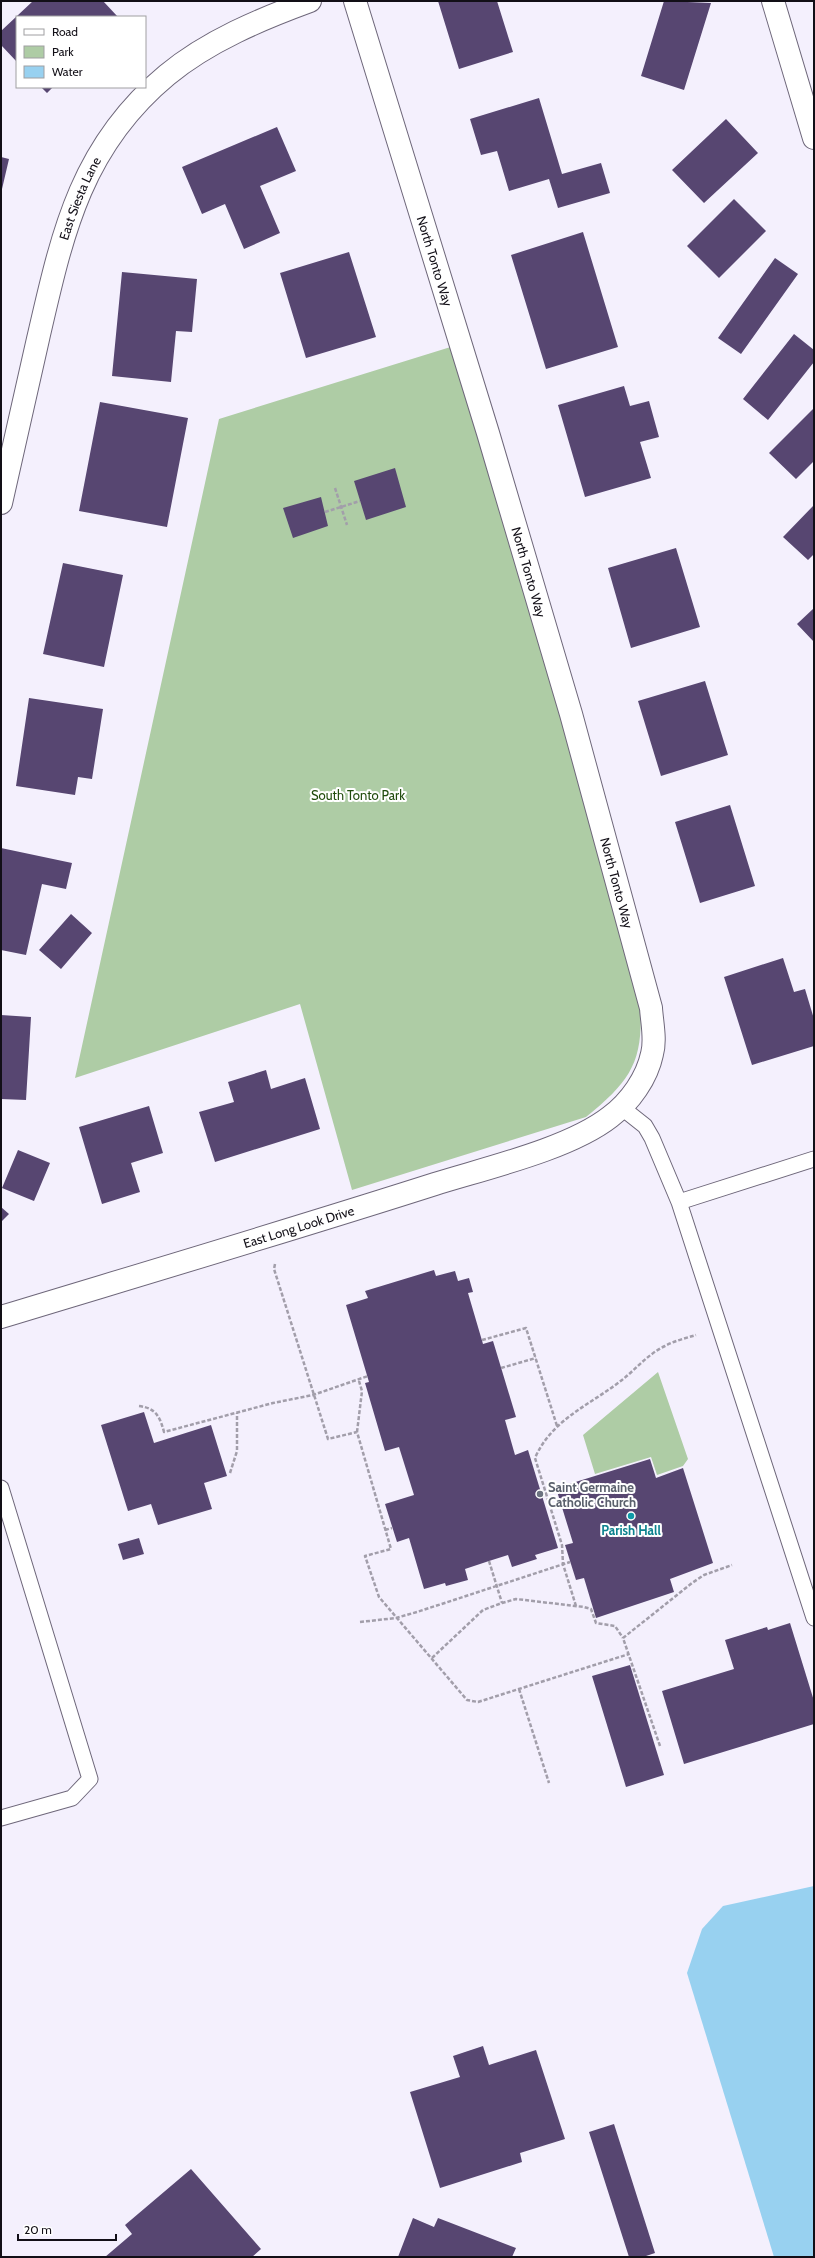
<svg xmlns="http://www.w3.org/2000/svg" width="815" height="2258" font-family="Cabin,sans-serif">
<rect width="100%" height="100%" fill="#f4f0fd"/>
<path fill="#aecca5" d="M457 345 640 999C644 1060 633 1079 586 1117L352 1190 300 1004 75 1078 219 419Z
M658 1372 688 1459 683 1466 657 1475 651 1457 595 1474 583 1435Z"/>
<path fill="#98d1f0" d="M814 1886V2257H774L687 1973 702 1929 723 1906Z"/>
<path fill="#574671" d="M33 1H103L118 17H17V62L1 45V31Z
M438 1H497L513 52 459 69Z
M664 1 711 3 684 90 641 76Z
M41 87H53L47 93Z
M539 98 562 174 601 163 610 193 558 208 549 179 509 191 497 151 481 155 470 119Z
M726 119 758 153 704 203 672 170Z
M277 127 296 171 260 186 280 233 244 249 225 204 202 214 182 167Z
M1 157 9 159 2 189H1Z
M734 199 766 231 719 278 687 246Z
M583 232 618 347 546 369 511 255Z
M349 252 376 337 306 358 280 273Z
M775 258 798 274 741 354 718 338Z
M122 272 197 279 192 332 176 331 171 382 112 376Z
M794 334 814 350V362L768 420 743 399Z
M624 386 630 406 649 401 659 437 640 442 651 478 585 497 558 405Z
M100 402 188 418 167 527 79 511Z
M814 408V461L796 479 769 453Z
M395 468 406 507 366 520 354 481Z
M321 497 328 526 293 538 283 508Z
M814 505V554L808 560 783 537Z
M676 548 700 627 631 648 608 568Z
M63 563 123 575 104 667 43 654Z
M814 608V642L797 624Z
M705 681 728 755 661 776 638 701Z
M29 698 103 709 92 779 78 777 75 795 16 786Z
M730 805 755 886 700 903 675 822Z
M1 848 72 863 66 889 42 884 26 955 1 950Z
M71 914 92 933 61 969 39 950Z
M783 958 794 992 805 989 814 1019V1046L752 1065 724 977Z
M1 1015 31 1017 26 1100 1 1099Z
M266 1070 271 1089 305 1078 320 1129 215 1162 199 1112 234 1102 228 1082Z
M149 1106 163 1153 131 1163 140 1192 102 1204 79 1127Z
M18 1150 50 1163 34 1201 2 1188Z
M1 1207 9 1214 1 1222Z
M434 1270 436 1276 455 1271 458 1281 469 1278 473 1292 468 1293 483 1344 493 1341 516 1417 505 1420 515 1455 528 1450 558 1548 535 1555 537 1559 512 1567 508 1555 489 1561 465 1569 468 1580 446 1586 445 1583 424 1589 409 1538 397 1542 385 1504 414 1495 399 1447 385 1451 365 1383 369 1382 346 1305 368 1298 365 1291Z
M144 1412 154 1443 211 1425 227 1476 204 1483 212 1509 158 1525 151 1504 128 1511 101 1425Z
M650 1459 656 1478 683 1468 713 1563 670 1579 674 1592 596 1618 584 1578 576 1580 565 1545 573 1543 556 1488Z
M139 1538 144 1554 123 1560 118 1544Z
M790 1623 814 1701V1724L684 1764 662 1691 734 1669 725 1640 767 1627 768 1630Z
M630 1665 664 1775 626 1787 592 1676Z
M483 2046 489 2065 536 2050 565 2139 520 2153 522 2162 440 2188 410 2092 460 2077 453 2056Z
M614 2124 655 2253 643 2257H629L589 2132Z
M191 2169 261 2249 252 2257H105L132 2234 125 2225Z
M413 2218 434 2227 438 2218 516 2248 512 2257H398Z"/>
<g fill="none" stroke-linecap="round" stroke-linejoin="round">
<g stroke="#6e677a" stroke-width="17">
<path id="service" d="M621 1107 645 1126 652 1138 679 1202
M814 1159 679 1202 814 1618
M1 1488 90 1779 72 1798 1 1818"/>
</g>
<g stroke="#6e677a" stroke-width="24">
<g id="minor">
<path d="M773 1 814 138"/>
<path id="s1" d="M1 503C13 448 26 394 38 339 62 235 80 147 167 75 208 41 261 19 310 1"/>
<path id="s2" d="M1 1317C146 1273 291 1230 435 1184 486 1168 569 1149 610 1117 630 1102 647 1078 652 1054 656 1040 652 1023 651 1008L571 714 488 433 355 1"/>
</g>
</g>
<path stroke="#a29eaa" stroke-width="2.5" stroke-dasharray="4 2" stroke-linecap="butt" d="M335 488 347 525
M325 512 360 501
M275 1264 274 1269 328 1439 357 1432 391 1549 365 1556 379 1597 467 1700 478 1702 629 1654
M482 1340 526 1328 557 1426
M501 1368 536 1358
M139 1406C156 1408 160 1417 164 1432L273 1403 313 1395 368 1376
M357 1432 362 1391 359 1381
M230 1473 237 1451V1413
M385 1530 392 1528
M489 1561 502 1603
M576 1606 563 1564 562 1545 535 1458C552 1419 590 1405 622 1380 636 1369 648 1354 665 1346 674 1341 686 1338 696 1335
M360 1622 396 1618 417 1612 570 1562
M432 1658 483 1610 502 1603 516 1599 584 1607 591 1609 596 1623 615 1626 623 1638
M519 1689 549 1783
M660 1746 623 1638 692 1583 704 1575 732 1565"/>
<use href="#service" stroke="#fff" stroke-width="15"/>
<use href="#minor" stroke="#fff" stroke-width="22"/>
</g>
<circle fill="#6b7280" stroke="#fff" stroke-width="1.5" cx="540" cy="1494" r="4"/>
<circle fill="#0f9aa8" stroke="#fff" stroke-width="1.5" cx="631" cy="1516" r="4"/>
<g text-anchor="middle" stroke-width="4" stroke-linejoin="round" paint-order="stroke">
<g font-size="13" fill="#120f17" stroke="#fff">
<text dy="5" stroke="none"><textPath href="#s1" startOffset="315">East Siesta Lane</textPath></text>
<text transform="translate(435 261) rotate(73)" y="5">North Tonto Way</text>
<text transform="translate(529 572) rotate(74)" y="5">North Tonto Way</text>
<text transform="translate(617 883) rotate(75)" y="5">North Tonto Way</text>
<text dy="5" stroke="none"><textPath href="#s2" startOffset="311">East Long Look Drive</textPath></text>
</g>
<g font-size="13" fill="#204b0c" stroke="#fff">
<text x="358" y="800">South Tonto Park</text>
</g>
<g font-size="13" font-weight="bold" fill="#5b616d" stroke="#fff" text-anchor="start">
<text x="548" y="1492">Saint Germaine<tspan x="548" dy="15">Catholic Church</tspan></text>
</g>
<g font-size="13" font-weight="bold" fill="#0d838f" stroke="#fff">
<text x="631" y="1535">Parish Hall</text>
</g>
</g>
<rect width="815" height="2258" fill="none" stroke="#120f17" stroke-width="4"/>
<rect x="16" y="16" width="130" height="72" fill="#ffffff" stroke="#a09fa2"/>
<rect x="24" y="29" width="20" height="6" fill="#ffffff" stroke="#a09fa2"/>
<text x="52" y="36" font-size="12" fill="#120f17">Road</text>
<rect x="24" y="46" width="20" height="12" fill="#aecca5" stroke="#a09fa2"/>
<text x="52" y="56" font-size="12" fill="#120f17">Park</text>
<rect x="24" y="66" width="20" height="12" fill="#98d1f0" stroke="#a09fa2"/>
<text x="52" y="76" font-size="12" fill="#120f17">Water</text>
<path d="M18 2234v6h98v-6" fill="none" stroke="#120f17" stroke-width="2"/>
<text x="24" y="2234" font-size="12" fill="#120f17" stroke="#ffffff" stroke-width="3" paint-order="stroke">20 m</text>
</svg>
